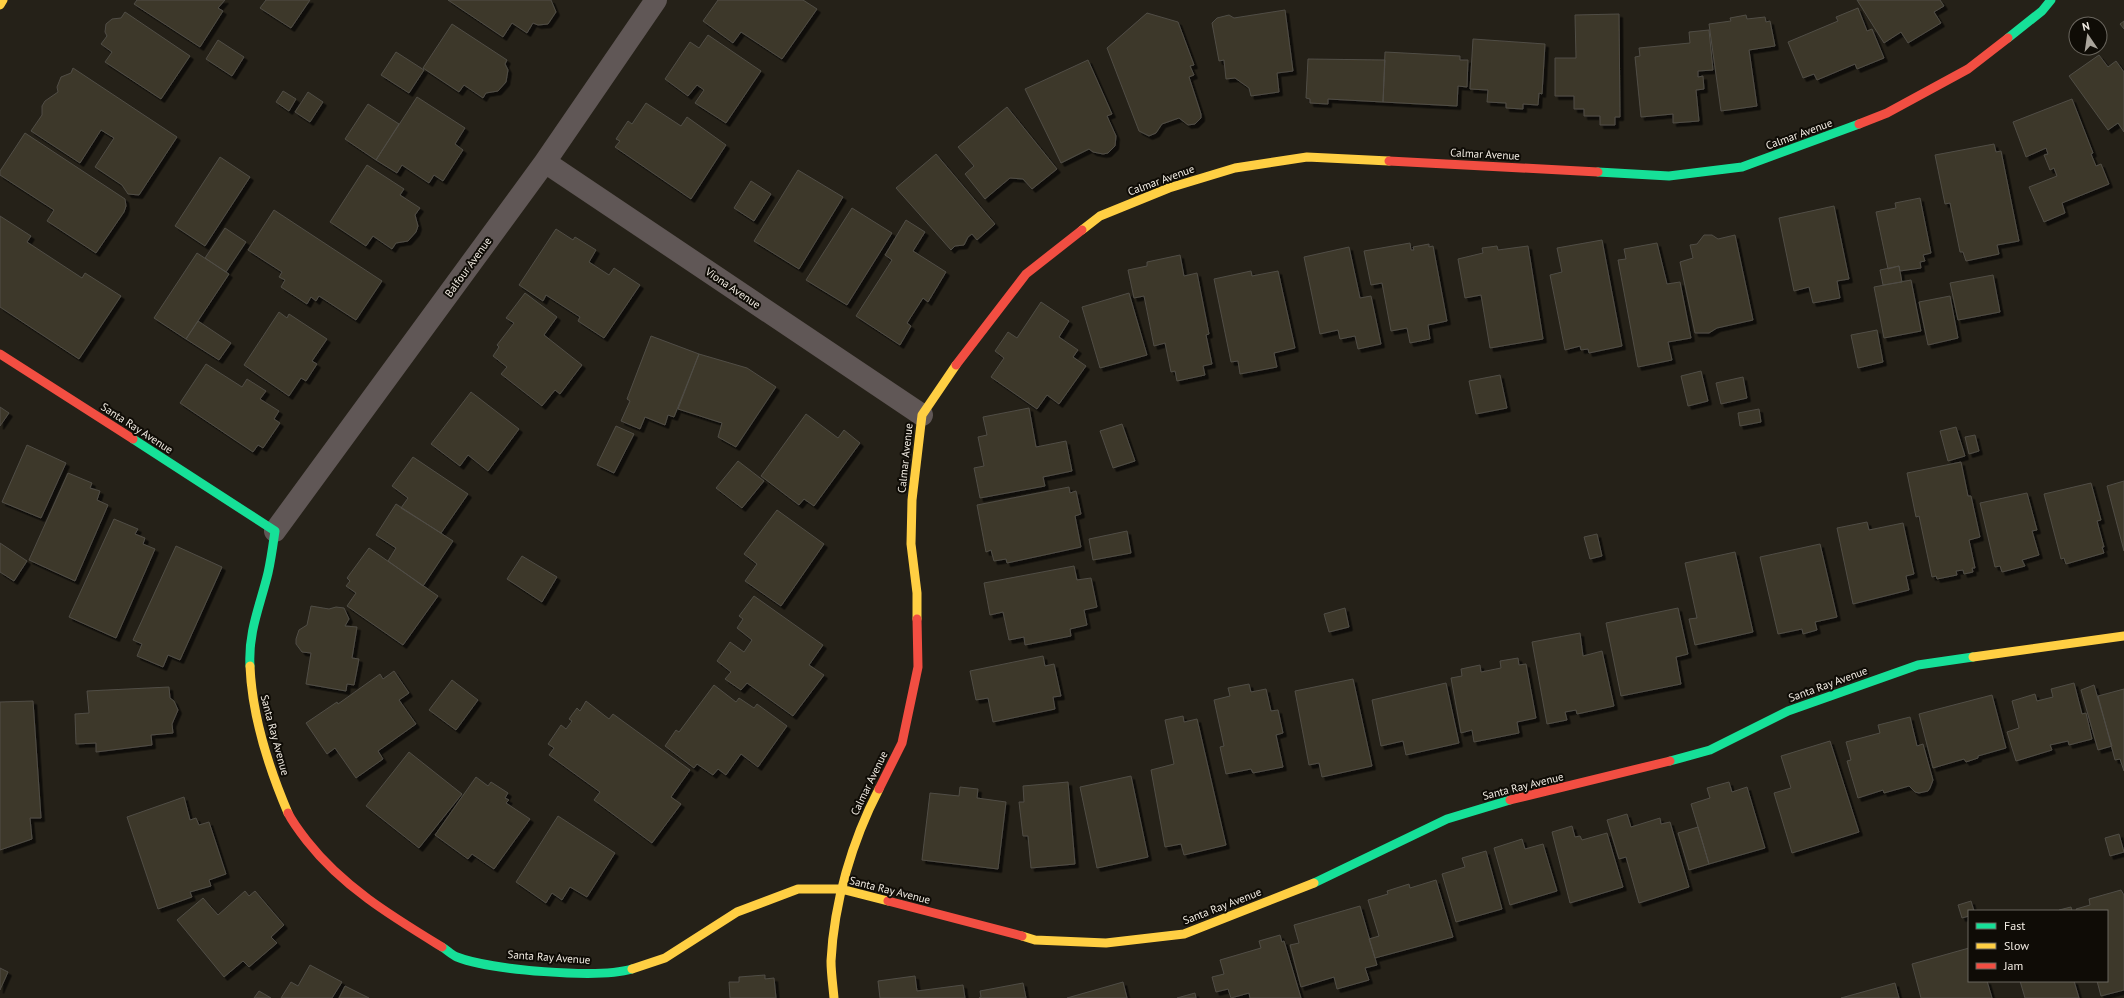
<svg xmlns="http://www.w3.org/2000/svg" width="2124" height="998" font-family="'PT Sans',sans-serif">
<defs>
<filter id="shadow"><feDropShadow dx="3.5" dy="3.5" stdDeviation="0" flood-color="#0009"/></filter>
</defs>
<rect width="100%" height="100%" fill="#252118"/>
<path fill="#3e3829" stroke="#504d46" filter="url(#shadow)" d="M137 0H225L218 8 223 11 200 47 134 4Z
M266 0H310L291 28 260 8Z
M448 0H551L556 12 548 24 538 25 533 23 527 33 512 23 503 37Z
M718 0H803L817 9 782 59 741 32 733 43 703 21Z
M1857 0H1940L1944 6 1934 12 1941 23 1908 43 1901 32 1884 43Z
M1858 8 1867 31 1872 29 1884 58 1857 69 1855 64 1817 80 1814 74 1803 78 1788 42 1838 21 1836 17Z
M1285 10 1293 71 1277 73 1279 92 1251 96 1249 88 1235 78 1226 79 1224 60 1219 61 1212 23 1217 18 1229 15 1234 18Z
M125 12 190 56 161 99 105 62 112 52 101 44 107 36 105 32 106 24 112 19 121 18Z
M1147 13 1178 22 1194 65 1190 66 1194 75 1189 77 1201 114V118L1195 124 1188 125 1179 118 1162 124 1156 133 1149 136 1139 131 1107 48Z
M1619 14 1620 117H1615V125H1600V116H1584V109H1574V96H1555V58H1576L1575 15Z
M1746 15 1747 19 1765 17 1766 22 1770 21 1775 46 1749 50 1757 106 1721 111 1709 24 1731 21 1730 18Z
M2124 21V29L2120 24Z
M452 24 507 60 505 64 508 70 506 82 498 91 486 93 483 98 464 85 459 92 423 68Z
M1709 30 1713 70 1698 71V77L1703 76 1704 89 1696 90 1699 121 1673 123V114L1641 117 1635 57 1640 56 1639 48 1690 43 1689 32Z
M708 35 761 71 726 123 695 103 704 90 697 85 688 96 665 79 690 42 699 48Z
M1473 39 1545 44 1542 94 1539 93 1538 105 1523 104V109L1506 108V103L1487 102 1488 90 1470 89Z
M218 40 244 57 232 76 206 59Z
M396 52 424 70 409 93 381 75Z
M1385 52 1460 56V60H1468L1467 87 1458 86 1457 106 1383 102Z
M2099 55 2108 67 2116 61 2124 72V132L2118 123 2108 130 2069 76Z
M1308 59 1385 60 1383 102 1328 99V104L1310 103V99L1306 98Z
M1088 60 1112 114 1107 116 1116 136 1115 146 1108 153 1103 154 1093 152 1089 149 1061 163 1025 89Z
M73 68 177 137 139 195 128 194 122 185 95 167 114 138 101 130 80 163 31 131 42 115V106L45 101 58 92 57 87 61 77 71 73Z
M283 91 296 99 289 111 276 102Z
M308 92 323 102 310 122 295 112Z
M417 97 465 128 455 144 463 150 443 181 434 175 429 183 402 165 397 173 376 160Z
M2072 99 2093 153 2091 154 2096 166 2101 164 2109 184 2062 203 2065 213 2044 222 2029 187 2057 176 2054 168 2050 170 2044 155 2048 154 2046 148 2026 157 2013 122Z
M646 103 681 126 687 117 726 145 691 199 615 147 620 141 616 139 628 121 632 124Z
M368 104 399 124 376 160 345 139Z
M1007 107 1057 169 1032 189 1023 179 1010 178 985 199 965 174 974 166 958 147Z
M25 133 125 199 126 206 124 212 96 253 47 221 54 210 0 175V171Z
M1994 144 1996 152 2001 151 2019 241 1997 245 1999 254 1966 261 1963 252H1960L1950 203 1945 204 1935 155Z
M936 154 995 224 977 240 972 234 968 237 964 245 955 246 951 250 896 188Z
M220 157 250 177 205 246 175 226Z
M367 165 404 189 400 195 420 208 415 215 418 226 416 232 408 241 396 243 392 249 373 236 366 246 330 222Z
M798 170 843 197 799 269 754 241Z
M751 181 771 194 754 221 734 208Z
M1920 198 1931 253 1923 255 1925 261 1920 262 1921 268 1900 271 1899 266 1888 269 1876 212 1896 208 1895 203Z
M1834 206 1849 279 1837 281 1840 298 1813 303 1809 287 1794 291 1779 218Z
M852 208 892 233 847 305 806 280Z
M274 210 382 281 356 320 319 296 316 301 311 297 307 304 281 287 285 280 279 277 282 272 248 250Z
M0 216 31 236 27 242 82 278 85 273 121 296 79 359 0 307Z
M906 220 925 232 913 251 946 272 928 302 923 298 907 323 911 326 900 345 856 316 892 260 885 255Z
M225 228 246 242 226 272 205 258Z
M556 229 573 240 575 237 596 250 589 262 609 275 614 268 640 285 604 338 578 321 580 317 546 295 543 301 519 285Z
M1704 235H1712L1718 239 1735 235 1753 320 1717 328 1709 333H1695L1680 262 1693 258 1690 245 1697 244Z
M1602 240 1622 346 1589 353 1588 349 1581 350 1580 346 1565 350 1550 275 1562 272 1557 248Z
M1410 243 1411 250H1414L1413 247 1429 244V247L1433 246 1447 321 1428 325 1430 339 1410 343 1407 328 1391 331 1382 283 1371 285 1364 251Z
M1657 243 1667 284 1680 282 1691 338 1668 342 1672 360 1638 367 1618 260 1626 259 1624 249Z
M1497 246 1498 250 1528 246 1543 339 1490 348 1481 295 1465 298 1458 259 1483 253 1482 248Z
M1349 247 1360 298 1371 296 1381 344 1358 349 1355 336 1340 339 1338 330 1320 334 1304 257Z
M197 253 229 274 186 339 154 318Z
M1180 255 1184 276 1197 273 1209 334 1206 335 1212 364 1203 366 1205 375 1177 381 1175 371 1171 372 1165 343 1154 346 1144 296 1134 298 1128 270 1147 266V262Z
M1899 266 1902 282 1883 285 1880 270Z
M1251 271 1252 276 1278 271 1295 348 1274 353 1277 367 1240 374 1238 361 1231 362 1214 279Z
M1993 275 2000 312 1958 320 1950 283Z
M1911 280 1921 331 1884 338 1874 287Z
M525 293 557 317 544 335 582 365 560 394 555 390 542 406 501 374 507 367 493 356 499 347 497 345 514 323 506 318Z
M1129 293 1147 355 1100 368 1082 307Z
M1950 296 1958 338 1928 345 1919 302Z
M1041 302 1069 321 1059 337 1078 350 1073 357 1086 366 1059 404 1047 395 1037 409 991 377 1004 358 995 351 1008 332 1017 338Z
M279 312 287 318 289 314 327 339 312 361 317 364 306 381 301 378 289 396 244 365Z
M198 321 231 343 219 360 186 339Z
M1877 330 1883 362 1858 368 1851 335Z
M651 336 699 354 674 417 668 415 665 425 645 417 640 429 621 421 630 401 627 399Z
M699 354 747 368 776 387 736 447 718 437 722 423 678 409Z
M206 364 242 387 247 379 266 391 260 399 279 411 274 419 280 423 263 448 258 445 253 452 180 403Z
M1701 371 1708 401 1688 406 1681 376Z
M1500 375 1507 408 1476 414 1469 381Z
M1743 377 1747 398 1721 404 1716 383Z
M471 392 519 429 488 471 468 455 460 466 431 444Z
M0 407 9 413 0 426Z
M1029 408 1036 447 1066 441 1072 471 1043 477 1045 486 980 498 974 468 984 466 978 437 987 435 983 417Z
M1759 409 1761 422 1740 426 1738 413Z
M806 414 838 438 844 430 860 443 814 506 804 499 799 505 761 476Z
M1122 424 1135 461 1113 468 1100 431Z
M616 426 634 434 614 473 597 465Z
M1956 427 1965 456 1948 461 1940 431Z
M1975 435 1979 451 1969 454 1965 437Z
M27 445 66 463 41 518 2 502Z
M413 457 468 494 441 533 401 508 408 498 392 486Z
M738 461 764 481 742 508 716 488Z
M1961 462 1968 496H1971L1980 537 1969 540 1975 568H1972L1973 572 1964 574 1963 570 1956 571 1957 575 1937 579 1936 576 1932 577 1919 516 1916 517 1907 473Z
M68 473 92 483 90 488 100 491 97 500 108 505 75 581 29 560Z
M2124 481V551L2107 486Z
M2091 483 2101 520 2097 521 2104 547H2102L2104 553 2066 564 2064 558 2061 559 2044 494Z
M1069 487 1070 493 1076 491 1081 514 1075 516 1081 547 1007 563 1006 559 994 561 991 550 986 552 977 505Z
M2027 493 2037 530 2032 531 2039 555 2022 560 2025 566 2002 572 2000 566 1995 567 1980 503Z
M396 504 453 541 423 586 388 561 396 548 376 535Z
M777 510 824 544 781 606 745 581 757 564 744 554Z
M114 519 138 529 135 534 145 538 143 544 155 549 116 638 69 617Z
M1867 522 1869 530 1903 523 1914 574 1906 576 1909 590 1853 604 1837 528Z
M1127 531 1131 553 1093 560 1089 539Z
M1597 534 1602 556 1590 559 1584 537Z
M0 543 27 561 14 581 0 572Z
M1820 544 1837 617 1815 622 1817 630 1803 634 1802 629 1778 634 1760 557Z
M176 546 222 567 180 660 168 655 163 667 137 656 142 644 133 640Z
M369 548 438 596 403 645 347 606 356 593 346 586 350 581 347 578Z
M1735 552 1753 632 1695 645 1689 619 1697 618 1685 563Z
M522 556 557 577 542 602 507 579Z
M1074 566 1077 580 1091 578 1097 607 1084 610 1087 625 1070 629 1071 636 1025 645 1024 637 1009 640 1003 612 990 615 984 583Z
M754 596 823 645 809 665 824 675 793 716 747 683 741 690 725 679 731 672 717 661 730 642 744 652 752 640 737 628 743 619 739 616Z
M311 606 329 609 336 607 344 608 349 619 345 626 357 627 352 658 359 659 354 685 347 684 346 691 306 684 311 653 302 652 296 644V639L299 630 307 625Z
M1345 608 1349 627 1329 632 1324 614Z
M1678 608 1688 654 1676 657 1681 684 1621 696 1606 623Z
M1580 633 1583 656 1602 651 1614 706 1577 714 1576 710 1565 712 1567 720 1547 724 1532 642Z
M1043 656 1045 666 1054 664 1061 696 1053 697 1055 709 993 722 988 698 976 700 970 671Z
M1518 658 1519 665 1526 664 1536 718 1517 722 1519 733 1474 742 1472 730 1461 733 1451 678 1462 676 1461 669 1480 665 1481 672 1501 668 1500 661Z
M394 671 409 693 399 700 416 724 378 751 383 759 356 778 335 748 327 754 306 723 337 702 338 704 380 674 383 679Z
M1353 679 1372 766 1322 777 1319 763 1309 765 1295 691Z
M452 680 478 700 456 730 429 710Z
M1446 683 1459 743 1406 755 1403 741 1381 746 1372 700Z
M2074 683 2082 714 2086 713 2092 739 2069 745 2068 741 2050 745 2052 750 2016 761 2007 732 2019 728 2012 701 2035 694 2037 701 2053 697 2051 689Z
M1249 684 1251 692 1266 689 1271 711 1278 710 1283 733 1276 735 1283 767 1253 773 1251 769 1226 774 1220 747 1224 746 1214 700 1230 696 1228 688Z
M714 685 736 702 739 698 754 708 757 704 787 726 758 767 741 754 726 775 718 769 713 775 697 764 694 768 665 746 676 730 679 732Z
M2094 685 2112 746 2098 750 2081 690Z
M169 687 170 698 174 701 178 710 172 724 173 733 151 735 152 745 96 752V743L76 744 75 714 89 713 87 691Z
M2124 689V771L2120 759 2115 760 2098 696Z
M1992 695 2006 748 1978 756V758L1966 762 1964 759 1933 768 1919 714Z
M33 701 41 818H30L32 839 0 850V702Z
M586 701 609 719 613 714 690 770 671 797 681 804 652 843 594 800 600 792 549 755 554 748 548 744 561 725 566 729 572 721 569 719 577 708 580 711Z
M1183 716 1184 722 1197 719 1226 845 1184 855 1181 844 1165 847 1151 770 1174 764 1165 720Z
M1910 717 1917 746 1923 744 1933 780 1930 788 1928 791 1919 793 1915 792 1909 786 1884 793 1883 790 1858 798 1847 761 1851 760 1846 742 1880 733 1878 725Z
M1830 741 1859 832 1792 853 1774 793 1791 788 1781 756Z
M409 752 462 794 419 848 366 806Z
M1131 776 1148 857 1097 868 1080 787Z
M476 777 488 786 491 782 508 793 505 798 509 800 506 803 530 819 494 869 472 854 468 859 435 835Z
M1068 782 1075 864 1031 868 1028 836H1023L1019 802H1024L1023 786Z
M1729 782 1732 792 1747 787 1765 848 1709 864 1691 804 1710 798 1707 788Z
M960 787 978 789 977 798 1006 802 998 869 922 860 930 793 959 796Z
M184 797 190 820 196 818 199 825 209 822 226 874 209 880 211 886 190 892 192 897 158 909 127 817Z
M1627 814 1631 827 1660 818 1661 824 1670 822 1689 887 1639 903 1626 857 1619 859 1607 820Z
M558 816 615 853 587 897 570 887 562 900 552 893 546 903 516 882Z
M1572 826 1575 837 1580 836 1582 840 1607 833 1623 887 1570 903 1552 832Z
M1698 827 1709 864 1689 870 1678 833Z
M2119 834 2124 852 2110 856 2105 838Z
M1522 839 1525 849 1543 844 1557 891 1510 905 1494 848Z
M1486 851 1502 909 1456 922 1442 874 1465 867 1462 858Z
M1436 880 1453 937 1375 958 1369 939 1379 936 1368 900 1388 894 1387 891 1409 884 1410 888Z
M2121 890 2124 895V990L2101 996 2097 981H2107V911H2077L2076 909 2090 905 2089 899Z
M245 891 249 896 255 891 284 925 271 937 277 943 249 967 243 961 224 977 177 920 203 898 218 915Z
M1971 901 1974 911H1969V916L1962 918 1958 905Z
M1360 906 1377 965 1365 968 1369 980 1337 989 1334 977 1301 987 1290 945 1299 943 1294 925Z
M2071 907 2072 911H2059V910Z
M1280 935 1282 942 1284 941 1301 998H1250L1249 993 1231 998 1228 989 1216 992 1212 977 1224 974 1220 960 1261 948 1259 941Z
M1969 948V981H1987L1992 998H1921L1912 964Z
M310 965 342 982 332 998H281L291 982 298 986Z
M0 968 8 972 0 990Z
M765 975V979L774 978 776 998H730L729 982H739V977Z
M915 976 917 991 963 985 965 998H880L878 981Z
M2020 981H2074L2079 998H2025Z
M1123 982 1127 998H1067Z
M1023 983 1026 998H979L981 997 980 991Z
M1895 983 1899 998H1841Z
M345 986 369 998H339Z
M259 991 271 998H254Z
M1195 993 1196 998H1177Z"/>
<g fill="none" stroke-linecap="round" stroke-linejoin="round">
<path stroke="#605756" stroke-width="22" d="M545 162 922 415
M275 531 545 162 656 0"/>
<path stroke="#16e098" stroke-width="9" d="M2008 38 2042 11 2051 0
M1598 172 1669 176 1742 167 1859 124
M133 439 275 531C273 545 271 560 268 573 260 606 248 632 250 666
M1670 761 1710 750 1788 711 1918 665 1973 657
M1314 883 1447 819 1510 800
M442 947C447 950 452 955 457 957 489 970 599 979 632 969"/>
<path stroke="#ffcf43" stroke-width="9" d="M0 5 3 0
M1082 230 1100 216 1169 188 1235 168 1307 157 1389 161
M917 619V593L911 544 912 500 922 415 956 365
M1973 657 2124 636
M250 666C252 717 268 766 288 813
M1022 936 1035 940 1106 943 1184 934 1314 883
M632 969 665 958 737 912 798 889H841L888 901
M834 998C833 986 831 973 831 961 834 902 852 841 879 789"/>
<path stroke="#f24e42" stroke-width="9" d="M1859 124 1887 113 1968 69 2008 38
M1389 161 1598 172
M0 354 133 439
M956 365 1026 274 1082 230
M879 789 902 743 918 667 917 619
M1510 800 1670 761
M288 813C293 823 300 832 307 841 343 887 393 917 442 947
M888 901 1022 936"/>
</g>
<g text-anchor="middle" stroke-width="4" stroke-linejoin="round" paint-order="stroke">
<g font-size="11" fill="#f2ece3" stroke="#0f0c06">
<text transform="translate(1799 134) rotate(-20)" y="4">Calmar Avenue</text>
<text transform="translate(1485 154) rotate(3)" y="4">Calmar Avenue</text>
<text transform="translate(1161 180) rotate(-20)" y="4">Calmar Avenue</text>
<text transform="translate(468 267) rotate(-54)" y="4">Balfour Avenue</text>
<text transform="translate(733 288) rotate(34)" y="4">Viona Avenue</text>
<text transform="translate(137 428) rotate(33)" y="4">Santa Ray Avenue</text>
<text transform="translate(905 458) rotate(-84)" y="4">Calmar Avenue</text>
<text transform="translate(1828 684) rotate(-20)" y="4">Santa Ray Avenue</text>
<text transform="translate(275 735) rotate(75)" y="4">Santa Ray Avenue</text>
<text transform="translate(869 783) rotate(-64)" y="4">Calmar Avenue</text>
<text transform="translate(1523 786) rotate(-14)" y="4">Santa Ray Avenue</text>
<text transform="translate(890 890) rotate(14)" y="4">Santa Ray Avenue</text>
<text transform="translate(1222 906) rotate(-21)" y="4">Santa Ray Avenue</text>
<text transform="translate(549 957) rotate(4)" y="4">Santa Ray Avenue</text>
</g>
</g>
<rect x="1968" y="910" width="140" height="72" fill="#0f0c06" stroke="#6a665e"/>
<rect x="1976" y="923" width="20" height="6" fill="#16e098" stroke="#6a665e"/>
<text x="2004" y="930" font-size="12" fill="#f2ece3">Fast</text>
<rect x="1976" y="943" width="20" height="6" fill="#ffcf43" stroke="#6a665e"/>
<text x="2004" y="950" font-size="12" fill="#f2ece3">Slow</text>
<rect x="1976" y="963" width="20" height="6" fill="#f24e42" stroke="#6a665e"/>
<text x="2004" y="970" font-size="12" fill="#f2ece3">Jam</text>
<g transform="translate(2088 36) rotate(347)"><circle r="19" fill="#0f0c06" stroke="#6a665e"/>
<path d="M0-3L7 15L0 10L-7 15Z" fill="#aaa59c"/>
<text y="-6" font-size="11" font-weight="bold" text-anchor="middle" fill="#f2ece3">N</text>
</g>
</svg>
